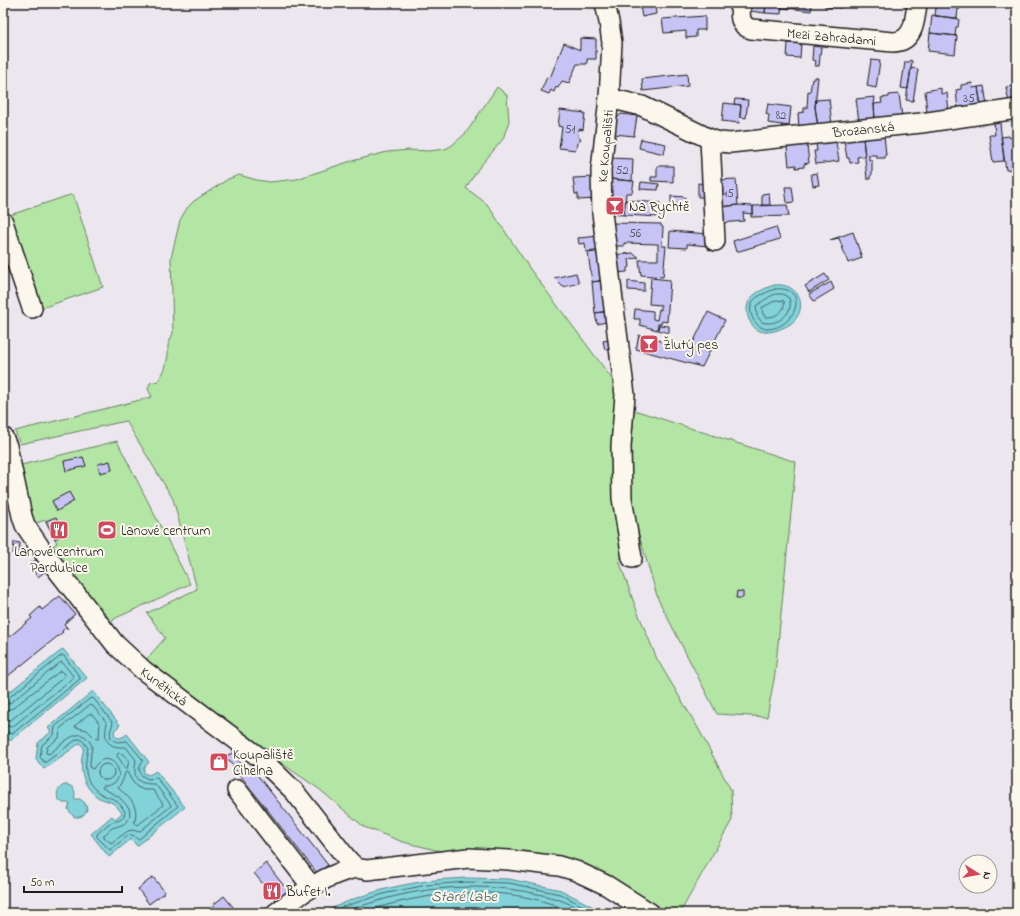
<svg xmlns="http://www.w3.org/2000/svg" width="1020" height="916" font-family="'Indie Flower',sans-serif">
<rect width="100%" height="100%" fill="#ece7ef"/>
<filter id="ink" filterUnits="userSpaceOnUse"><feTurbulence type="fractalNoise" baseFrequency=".025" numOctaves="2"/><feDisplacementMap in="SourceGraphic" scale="8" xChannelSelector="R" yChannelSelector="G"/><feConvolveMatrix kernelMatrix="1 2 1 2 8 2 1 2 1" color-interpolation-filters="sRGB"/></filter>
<g filter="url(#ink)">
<path fill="#b3e5a5" stroke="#688060" d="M497 87 507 95 509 121 503 139 478 169 466 188 487 204 530 269 616 384 611 460 626 550 619 560 634 603 657 659 698 728 731 790 732 820 680 913H659L539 856 440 851 403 842 364 827 319 789 255 745 143 663 165 638 147 613 197 589 173 499 126 421 20 444 15 431 152 397 148 389 150 383 158 381 165 369 168 355V345L173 333 171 258 180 220 187 208 194 201 228 179 239 175 257 180 270 182 297 179 348 162 387 152 409 150 429 151 445 149 451 146 466 133Z
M73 194 103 287 36 310 4 217Z
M634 410 796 462 775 674 767 717 717 714 658 599 628 498Z
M117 441 190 584 116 618 105 625 46 550 57 543 45 520 34 524 17 466Z"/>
<path fill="#82d3d9" stroke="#598a8d" d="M774 285C801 282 810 311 789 325 786 327 782 328 778 330 771 332 767 333 760 331 754 329 750 323 748 317 743 297 758 291 774 285Z
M63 649 87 678 10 741 3 732V697Z
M93 691 120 725 114 731 115 736C119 740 123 737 127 734L149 762 144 768V773L149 775 156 771 185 807 137 846 131 839 109 857 91 834 112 816 115 819 122 813C119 810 117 806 114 804 110 801 104 800 99 798 82 787 78 767 84 748L80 743 44 769 36 759 38 743 51 732 48 728Z
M64 785C73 784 77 791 74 799H80L85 803 87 809C85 816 79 819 73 816L68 809 70 803H63L58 799C56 792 58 788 64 785Z
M467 878 509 879 561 890 605 913H323C354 896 391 886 427 881 440 879 454 879 467 878Z"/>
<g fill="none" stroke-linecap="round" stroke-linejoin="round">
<path stroke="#456568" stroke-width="1" d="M775 289C809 285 798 327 768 329 755 329 746 311 753 301 758 295 768 292 775 289Z
M776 294H783L789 298C795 313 777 327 762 322L757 316 756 306 769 297Z
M777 300 784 301C786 312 774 318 765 317L763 314 762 308Z
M91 698 94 699 113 723 110 732 111 739 117 742 127 741 143 760 139 769 141 775 148 779 157 778 178 806 139 839H137L133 835H129L110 850 97 837V834C101 831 106 825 110 823 116 820 124 822 125 812 123 808 119 802 115 800 112 798 107 797 103 795 83 784 84 767 88 748L83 741 80 739H77L46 762H44L40 757 42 745 54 735 55 727Z
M3 700 7 699 62 655 64 656 80 677V679L12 734 3 730
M3 705 10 703 61 662 63 663 73 676V678L12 727 3 725
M90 705 93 706 107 723C103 740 107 748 126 747L136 760C133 778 135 784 155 784L171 805V806L139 832 133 830 128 831 111 843 104 837V835C107 833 110 829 112 828 121 825 128 825 130 814L129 808 119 797 102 788 103 786C136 785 110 740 93 769L90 768V762L92 746C81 721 63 744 49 754L46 753 47 747 59 738 60 729Z
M3 711 13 708 60 671H62L65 674 64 677 11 720 3 719
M89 714H92L100 724 99 738 98 739H96L87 730 75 727 76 725Z
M119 753 123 754 129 761 127 769H125L121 761 117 756Z
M98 772a8 8 0 1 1 16 0a8 8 0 1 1-16 0Z
M127 772 132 781 137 787 144 790H153L163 804 162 806 138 825 134 823C140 806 130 798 118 788L123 780 125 773Z
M331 913 342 907 387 893 427 885 467 882 509 883 560 894 597 913
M342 913C351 909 361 906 371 903 430 884 497 881 557 899 567 902 578 908 587 913
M360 913C427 891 508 881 574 913"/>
</g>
<path fill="#c8c3f5" stroke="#1c1c1c" d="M634 3H658L659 5H655L656 14 642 17 640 6 634 7Z
M751 3H766L765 13 750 11Z
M766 3H782L781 14 765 13Z
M782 3H796L795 9 781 8Z
M796 3H812L811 11 795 9Z
M825 3H841V8L825 7Z
M934 3H961L960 9H958L957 18 935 16 936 7 933 6Z
M998 3H1017V6L998 4Z
M932 15 959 19 958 27H956L955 36H957L930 33Z
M705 16V30H696V37L686 38V31L664 33 662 19Z
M930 33 957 36 955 54 928 51Z
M580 38 596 39V59H587V64H577L569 83 562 81 558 88 556 87 554 92 551 90 549 94 541 91 547 77 550 78 564 43 580 50Z
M788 43 801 44 800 58 787 57Z
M813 46 821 47 819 66H815L816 61 812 60Z
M871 60 880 61 876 88 867 86Z
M910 60 912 61 908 89 901 88 905 62H909Z
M911 68 918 69 913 101 906 100Z
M687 74 688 86 643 91 642 79Z
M815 77H818L815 107 818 127 799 129 798 113 804 112V108H807L808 91 810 92 812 79H815Z
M972 83 973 88 978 87 981 107 958 110 956 90 961 89V85Z
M1017 85V102L1009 103 1006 87Z
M984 86 987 105 981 106 978 87Z
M941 88V94L947 93 949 111 927 114 925 91Z
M899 94 902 117 875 120 874 104 882 103 881 98 889 97V95Z
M875 97 874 104 875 120 859 122 856 99Z
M735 99 748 100 746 118 740 117 741 105 734 104Z
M829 99 832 125 818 127 815 107 816 100Z
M724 103 741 105 739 123 722 121Z
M768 104 791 107 789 126 782 125V129V125L768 123 769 115 766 114Z
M560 110 585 113 583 130 579 129 578 136 581 140 577 143 576 150 559 148 562 127 558 126Z
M621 114 637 116 634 136 614 134 617 118Z
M1000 123 1004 161 993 162 989 135H995L994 124Z
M884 135 886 155H885V158H876V155H869V160H872V174L870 177V179H867L863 138Z
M1009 136 1010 138 1017 137V168L1006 170 1001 137Z
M863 138 865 156 857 157 858 162 850 163 849 158H847L844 140Z
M641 139 666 144 664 154 639 148Z
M827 141 836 142 839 161 816 164 814 151H817L816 144Z
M807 145 809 163 804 164V167L796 168V165L789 166 787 147Z
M611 158 633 159 632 181 610 179Z
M657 166H673V182L651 181V177H657Z
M817 173 819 185 813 186 811 174Z
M594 177 596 199 578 200V194H575L573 178Z
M610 179 634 181 632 193H626L624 215 606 214Z
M736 179 738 205 720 207 718 180Z
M641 182 659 184 658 190 640 189Z
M698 183 705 184 706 197H698Z
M785 187H792L794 202 787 203Z
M769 193 770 205H762V194Z
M671 196 685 197V205L671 204Z
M625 200 660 203 659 217 624 215Z
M738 205 753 206V214L743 213 744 221 721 223 720 207Z
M787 205 789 216 751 217V214H753V206Z
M611 223 661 224V226L663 227 662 246H666L663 277 641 275 639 260H658V244L624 243V246H613Z
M776 227 780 239 736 252 733 241Z
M670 231 709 234 708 246 687 244V248L669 247Z
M853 232 862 258 848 263 839 238 830 240Z
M600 236 602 250 586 252 585 243 579 244 578 238Z
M602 251 606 280 592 282 588 253Z
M633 253 636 256H638V258L629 259 630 267 627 268V272L615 273 612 255Z
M576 273 579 283 563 287 554 278Z
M825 274 829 280 809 292 805 286Z
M651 278 670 280 667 322 662 321 661 324H658L657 330 640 325V319H634L635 309 653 311V319L657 320 659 309 661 310V305L649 304Z
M606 280 610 311 595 313 592 282Z
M628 281 644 283V291L628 290Z
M831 282 834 289 814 301 809 294Z
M610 311 611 321 597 324 595 313Z
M708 312 725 320 702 367 636 349 639 335 690 349Z
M659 325 669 326V333L658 330Z
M609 340 611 349 605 350 603 341Z
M83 457 86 466 66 471 64 461Z
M110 461 112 470 100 473 98 464Z
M69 492 74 501 57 511 52 501Z
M56 517 64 534 55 539 46 521Z
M14 542 20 543 19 555 13 554Z
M38 558 47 570 38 577 29 565Z
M737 591 743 592V598H736Z
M60 596 75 614 64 624 68 629 66 627 62 631 63 632 3 680V642L32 618 30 616 40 607 42 610Z
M233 753 246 771 251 767 328 865 317 873 225 756Z
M221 759 225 765 220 769 216 763Z
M266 863 291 895 279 904 254 873Z
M153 877 165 892 149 904 138 889Z
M224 896 238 913H219L213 905Z"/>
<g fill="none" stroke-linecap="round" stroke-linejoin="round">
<g stroke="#1c1c1c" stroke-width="22">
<g id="minor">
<path d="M605 3 609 22 612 43 609 98 601 170 602 213 625 395 621 446 622 498 632 558"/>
<path id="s1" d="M741 3C740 14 738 25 751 29L893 42C914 42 915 20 917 3"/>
<path id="s2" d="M609 98 642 106 710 139 720 142 730 143 921 123 1017 109"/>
<path d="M710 139 715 241"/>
<path d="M3 222 32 308"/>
<path id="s3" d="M3 437 7 446 22 516 25 525 41 549 115 644 143 670 259 757 294 791 348 860 356 868 367 870 468 858 509 860 559 866 576 871 606 885 650 913"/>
<path d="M237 790 312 887"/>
<path d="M276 913C302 893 323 875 356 868"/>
</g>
</g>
<use href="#minor" stroke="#fbf7ec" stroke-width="19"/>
</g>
</g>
<defs>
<g id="bar-square" transform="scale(1)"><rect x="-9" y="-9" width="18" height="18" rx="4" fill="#d1495b" stroke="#fbf7ec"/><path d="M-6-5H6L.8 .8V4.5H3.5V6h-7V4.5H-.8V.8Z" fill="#fff"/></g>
<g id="restaurant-square" transform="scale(1)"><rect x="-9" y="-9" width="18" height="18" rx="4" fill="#d1495b" stroke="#fbf7ec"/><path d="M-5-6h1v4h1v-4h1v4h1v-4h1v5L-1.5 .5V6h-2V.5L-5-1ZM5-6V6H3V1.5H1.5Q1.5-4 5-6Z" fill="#fff"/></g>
<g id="stadium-square" transform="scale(1)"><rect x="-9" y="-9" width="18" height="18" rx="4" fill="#d1495b" stroke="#fbf7ec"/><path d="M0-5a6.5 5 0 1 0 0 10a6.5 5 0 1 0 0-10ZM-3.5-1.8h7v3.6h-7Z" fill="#fff"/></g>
<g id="shop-square" transform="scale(1)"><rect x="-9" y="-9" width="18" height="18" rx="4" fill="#d1495b" stroke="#fbf7ec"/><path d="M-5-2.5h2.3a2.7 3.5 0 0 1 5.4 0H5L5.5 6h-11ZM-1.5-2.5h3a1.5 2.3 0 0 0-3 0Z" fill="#fff"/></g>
</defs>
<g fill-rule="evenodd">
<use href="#bar-square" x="615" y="206"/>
<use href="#bar-square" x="649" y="344"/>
<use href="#restaurant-square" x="59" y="530"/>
<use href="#stadium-square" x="107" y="530"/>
<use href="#shop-square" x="219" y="762"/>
<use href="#restaurant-square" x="272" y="891"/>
</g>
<g text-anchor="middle" stroke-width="4" stroke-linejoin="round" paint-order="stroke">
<g font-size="12" fill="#474652">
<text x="969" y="102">35</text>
<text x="781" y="119">82</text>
<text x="570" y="133">51</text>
<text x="622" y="174">52</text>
<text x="728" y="197">45</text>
<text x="635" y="237">56</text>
</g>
<g font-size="14" fill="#1c1c1c" stroke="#fbf7ec">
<text dy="5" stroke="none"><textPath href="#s1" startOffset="112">Mezi Zahradami</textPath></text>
<text dy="5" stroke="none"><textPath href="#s2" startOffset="264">Brozanská</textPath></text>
<text transform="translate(605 146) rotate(-85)" y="5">Ke Koupališti</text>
<text dy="5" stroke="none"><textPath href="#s3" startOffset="305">Kunětická</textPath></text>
</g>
<g font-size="14" fill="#1c1c1c" stroke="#fbf7ec" text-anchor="start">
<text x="629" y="211">Na Rychtě</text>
<text x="663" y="349">Žlutý pes</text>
<text x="121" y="535">Lanové centrum</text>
<text x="59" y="556" text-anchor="middle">Lanové centrum<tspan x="59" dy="16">Pardubice</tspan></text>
<text x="233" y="759">Koupaliště<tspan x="233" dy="16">Cihelna</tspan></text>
<text x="286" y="896">Bufet I.</text>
</g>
<g font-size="15" font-style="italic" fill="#405c5e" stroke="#fbf7ec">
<text x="464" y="901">Staré Labe</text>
</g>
</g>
<rect width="1020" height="916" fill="none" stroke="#fbf7ec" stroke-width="16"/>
<rect x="8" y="8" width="1004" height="900" fill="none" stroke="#1c1c1c" stroke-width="1.5" filter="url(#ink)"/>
<g transform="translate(978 874) rotate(101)"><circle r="19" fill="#fbf7ec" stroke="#a29f99"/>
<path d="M0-3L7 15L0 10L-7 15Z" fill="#d1495b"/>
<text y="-6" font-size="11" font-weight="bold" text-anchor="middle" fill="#1c1c1c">N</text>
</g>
<path d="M24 886v6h98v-6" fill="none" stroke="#1c1c1c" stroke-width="2"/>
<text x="30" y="886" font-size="12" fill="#1c1c1c" stroke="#fbf7ec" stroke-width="3" paint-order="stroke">50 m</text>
</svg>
